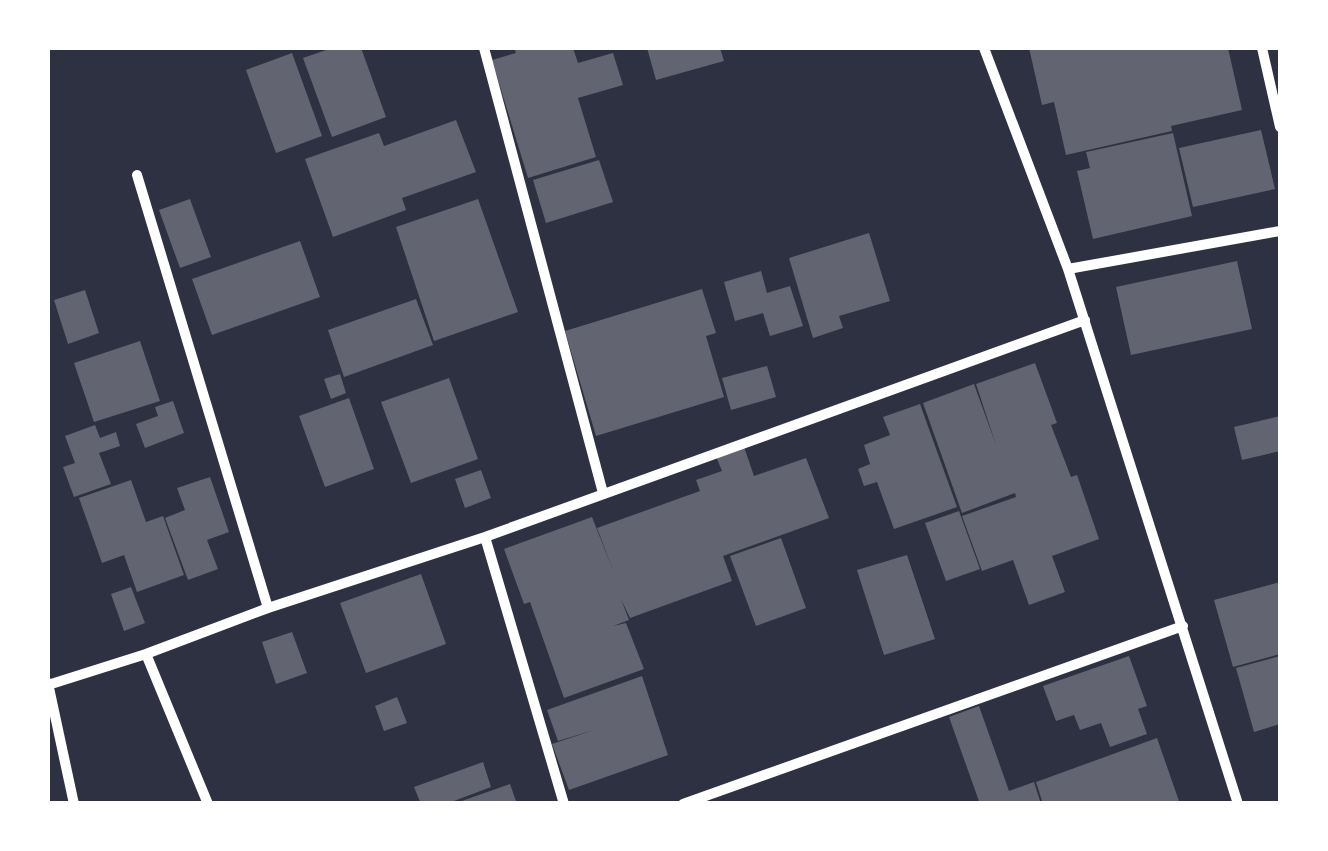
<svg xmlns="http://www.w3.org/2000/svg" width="1328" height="851" font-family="'Source Sans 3',sans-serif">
<rect width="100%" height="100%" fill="#2d3142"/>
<path fill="#626471" d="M332 48H361L386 117 332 137 303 58Z
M514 48H573L578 63 613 53 623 85 578 98 596 157 528 178 492 60 516 53Z
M647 48H720L724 61 656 80Z
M1029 48H1228L1242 110 1171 126 1172 131 1066 155 1054 102 1042 105Z
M292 53 322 136 276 153 246 70Z
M456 120 476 172 402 198 406 210 333 237 305 159 379 133 384 146Z
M1261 130 1275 189 1193 207 1179 148Z
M1173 133 1192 216 1093 239 1077 171 1090 168 1086 152Z
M599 160 613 202 546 223 533 180Z
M190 199 211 257 180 268 159 210Z
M478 199 518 312 434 341 396 227Z
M869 233 890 301 839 316 843 328 813 338 789 258Z
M300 241 320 297 212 335 192 279Z
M1237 261 1252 329 1131 355 1116 287Z
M761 271 767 293 790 286 803 326 770 336 763 313 735 321 724 282Z
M702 289 716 333 706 336 724 397 596 436 565 331Z
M85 290 99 333 68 344 54 300Z
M416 299 433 345 344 377 328 330Z
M140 341 160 401 94 422 74 363Z
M1035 363 1057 423 1051 425 1071 477 1077 475 1099 539 1052 556 1065 592 1029 605 1013 560 982 571 962 516 1016 497 1015 493 962 513 923 403 974 384 996 445 976 384Z
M767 366 776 397 731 410 722 378Z
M340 374 346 393 331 399 324 379Z
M449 378 478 459 411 483 381 402Z
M349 398 374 469 325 487 299 416Z
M173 401 184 433 145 448 136 424 158 416 155 407Z
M920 404 957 507 894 529 877 482 864 486 858 469 870 464 864 445 890 435 883 417Z
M1280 416V451L1242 460 1234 427Z
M95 425 100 438 116 432 120 446 99 453 111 484 74 497 63 467 75 463 65 436Z
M744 447 754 476 806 458 829 518 723 556 732 581 630 618 621 599 629 620 613 626 626 623 644 669 564 698 530 602 524 604 504 549 592 517 614 573 597 528 700 491 696 480 722 471 716 456Z
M481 470 491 498 465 508 455 479Z
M210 477 229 532 207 540 218 569 188 580 165 518 185 510 177 488Z
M131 480 146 522 163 516 184 575 137 592 124 555 102 563 79 498Z
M959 511 980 569 946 581 925 523Z
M781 538 806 608 756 626 730 556Z
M907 555 935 639 884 655 857 570Z
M421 574 446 644 366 673 340 603Z
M1280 582V654L1233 667 1214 600Z
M131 587 145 623 124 631 111 594Z
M292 632 307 673 276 684 262 642Z
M1129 656 1147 706 1138 709 1147 734 1110 747 1101 723 1080 730 1074 715 1056 721 1043 686Z
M1280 656V724L1254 732 1236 668Z
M642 676 668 755 569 790 552 744 594 730 558 741 547 710Z
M397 697 407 723 384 731 375 706Z
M979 706 1009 791 1034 782 1041 804H980L949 717Z
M1157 738 1180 804H1043L1036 782Z
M483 762 491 787 446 804H421L414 787Z
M510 784 517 804H456V803Z"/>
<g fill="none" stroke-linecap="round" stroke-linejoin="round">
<path stroke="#fff" stroke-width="10" d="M484 48 603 493
M984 48 1068 269 1238 804
M1262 48 1280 127
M137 175 268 608
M1068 269 1280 231
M485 537 564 804
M146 654 208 804
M48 683 74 804
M48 685 146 654 268 608 485 537 1085 320
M683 804 1183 626"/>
</g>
<rect width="1328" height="851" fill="none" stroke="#ffffff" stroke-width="100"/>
</svg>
